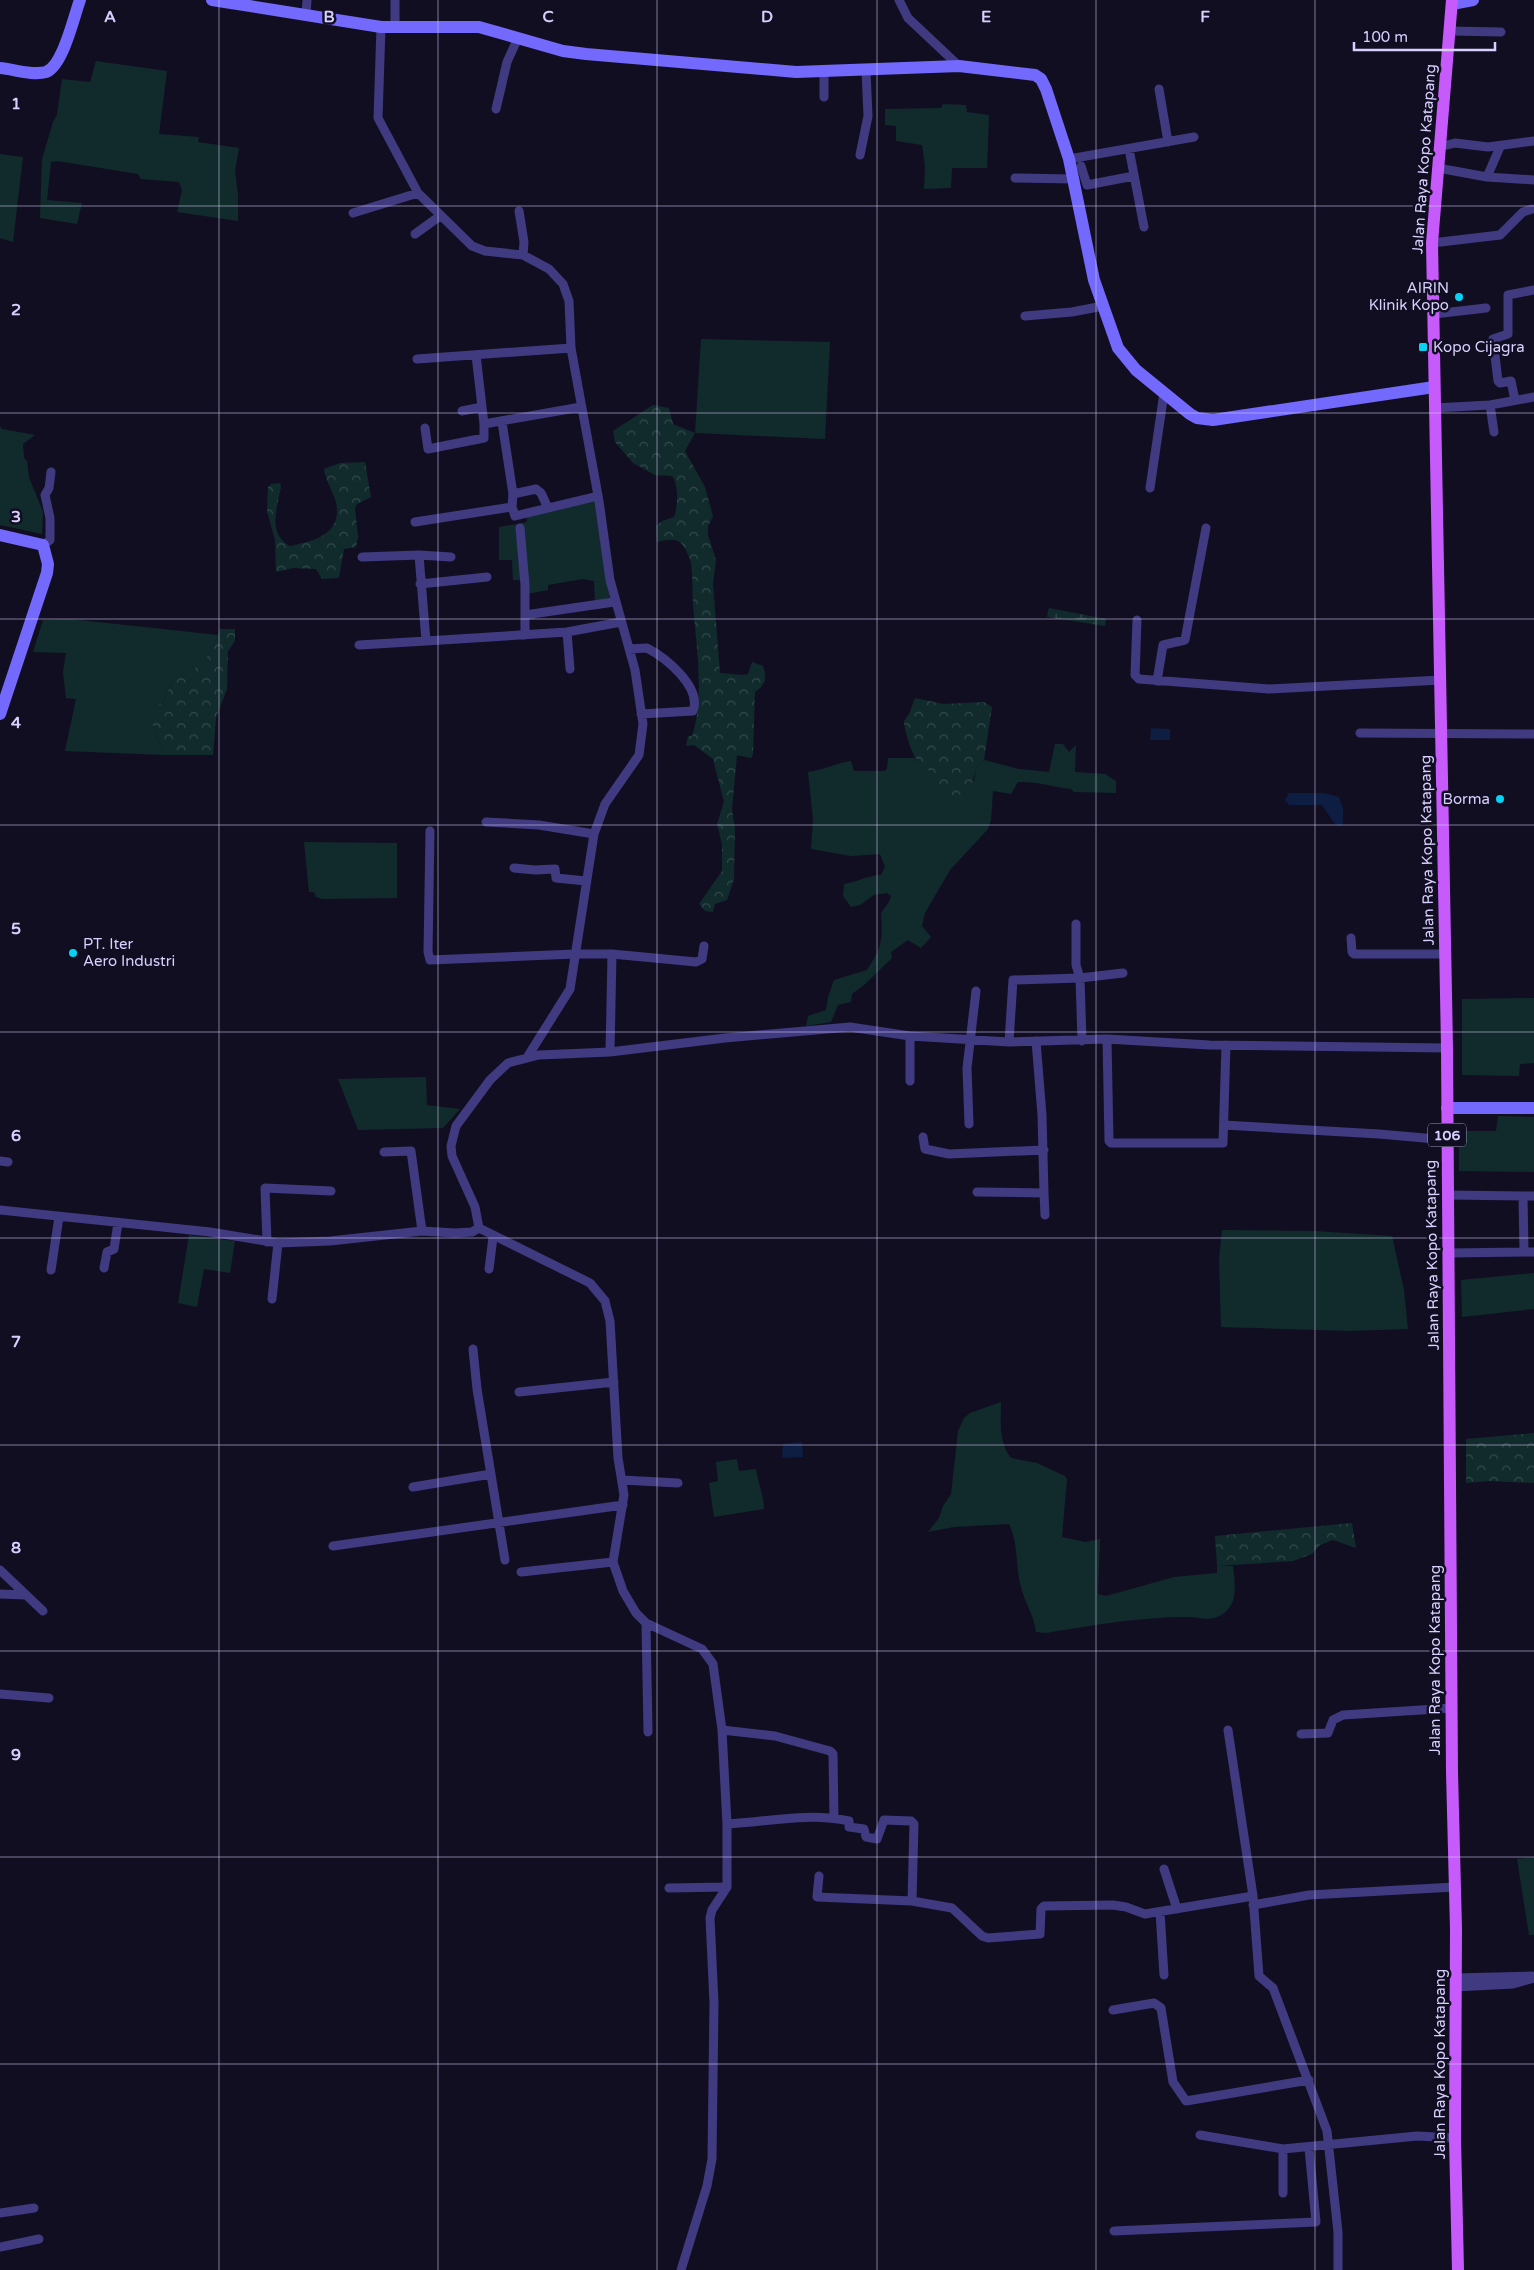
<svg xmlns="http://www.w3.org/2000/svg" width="1534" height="2270" font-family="'Varela Round',sans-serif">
<defs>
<pattern id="forest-crowns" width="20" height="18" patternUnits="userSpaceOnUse" patternTransform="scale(1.25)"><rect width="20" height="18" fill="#112b2c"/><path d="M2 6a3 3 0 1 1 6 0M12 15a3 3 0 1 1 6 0" fill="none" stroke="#33494c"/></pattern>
<pattern id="wetland-marsh" width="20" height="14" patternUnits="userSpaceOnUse" patternTransform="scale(1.25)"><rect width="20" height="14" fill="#112b2c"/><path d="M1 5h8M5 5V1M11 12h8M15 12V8" fill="none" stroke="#33494c"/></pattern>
</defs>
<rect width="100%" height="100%" fill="#120e22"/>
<path fill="#112b2c" d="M96 61 167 71 159 134 199 137 198 142 239 148 235 171 238 195V221L177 212 182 190 179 182 141 179 138 174 57 161 51 162 47 200 82 203 77 224 40 218 42 159 53 122 57 115 62 79 90 82Z
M943 104 966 105 967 112 989 115 987 168H952L951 188 924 189 925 166 922 145 896 141V126L885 125V109L941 108Z
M0 154 23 157 13 242 0 238Z
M701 339 830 342 825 439 695 433Z
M0 426 2 429 35 435 23 444 24 458 27 461 29 477 43 512 42 534 0 525Z
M594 496 610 600 595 602 594 581 583 579 548 585V590L527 594 528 581 513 580 512 560H499V527L527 522 526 510Z
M70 619 218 635 210 655 199 668 172 681 153 726 164 755 65 751 76 699 66 698 63 672 66 653 33 652 43 620Z
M1055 744H1063L1069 752 1076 745 1075 772 1105 774 1116 781V793L1074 792 1071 789C1053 787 1036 781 1018 782L1011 794 993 791 991 820 988 829 950 870 925 913 922 926 931 937 921 948 908 940 891 952 892 958 864 985 852 994 851 1002 838 1005 831 1022 806 1026 808 1016 826 1010 828 997 834 980 867 970C882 947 883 940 881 913L889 902 891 896 887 893 874 895 860 905 851 907 843 896 844 884C858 882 868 875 881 875L885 867 880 854 851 856 811 849 813 819 808 772C824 770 836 763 851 761L854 771H884L887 769 888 758H914L936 776 974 781 976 769 984 760 1019 769 1049 772Z
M304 842 397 843V898L322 899 316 897 314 892H309Z
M1534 998V1063L1520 1064 1519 1076 1462 1075V999Z
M426 1077 427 1105 460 1109 443 1128 358 1130 338 1079Z
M1498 1116 1534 1117V1172L1459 1171V1131H1496Z
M1222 1230 1315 1231 1392 1236 1404 1290 1408 1329 1349 1331 1221 1327 1219 1258Z
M189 1235 235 1241 230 1273 204 1269 197 1307 178 1303Z
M1534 1273V1309L1462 1317 1461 1280Z
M1001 1402C1001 1422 998 1441 1011 1458L1037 1463 1065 1476 1067 1479 1062 1537 1085 1542 1100 1539 1098 1594 1106 1596 1174 1577 1217 1573V1566H1233C1235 1583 1239 1605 1221 1615 1210 1622 1199 1617 1187 1617 1140 1617 1093 1625 1046 1633L1036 1632C1034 1615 1025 1603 1021 1587 1015 1566 1019 1544 1009 1524L954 1527 928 1532 939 1518 943 1506 951 1494 958 1431 964 1418 970 1413Z
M737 1459 739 1471 756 1469C758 1483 764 1496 764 1509L714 1517 709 1483 718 1481 716 1462Z
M1534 1857V1935H1529L1517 1859Z"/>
<path fill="url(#forest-crowns)" d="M653 405 669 408 673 424 695 433 685 451 705 487 713 516 708 526V535L716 560 713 584 720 673 743 675 748 674 752 662 763 666C767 679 766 684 755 692L753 754 751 758 737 755 732 809 735 829 734 879 727 900 715 904 713 912 705 911 699 904 722 871V844L717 824 724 802 713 759 694 745 686 746 688 736H692C705 698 696 644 693 604 692 590 693 576 691 562 683 542 680 536 657 542L656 526 662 521 674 517C678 508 679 484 672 476L655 475 633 463 615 442 613 431Z
M365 462 371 497 357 504 355 508 358 537 356 547 344 549 339 578 322 579 316 569 293 568 276 572 275 540 267 511 268 487 271 484 280 483 281 487C277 508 267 534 290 546 313 541 343 535 336 502 333 491 326 482 324 469L340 463Z
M220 629H235V641L228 651 227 689 216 718 213 755H164L153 726 152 707 163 703 172 681C200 668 210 660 220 629Z
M915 698 944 704 984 702 992 707 984 760 976 769 970 790 957 796 935 792 936 776C930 771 922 766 917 760 912 755 904 729 904 721L909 714Z
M1534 1433V1483L1490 1481 1466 1483V1439Z
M1352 1523 1356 1548 1333 1540 1320 1545 1312 1554 1293 1561 1217 1566 1215 1536Z"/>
<path fill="url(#wetland-marsh)" d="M1049 608 1106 619 1105 626 1047 617Z"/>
<path fill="#0d1e42" d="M1151 728 1170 729V740H1150Z
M1289 793H1324L1339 797 1343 808V823L1340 826 1335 824 1322 805H1289L1285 800Z
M802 1442 803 1457 782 1458 783 1444Z"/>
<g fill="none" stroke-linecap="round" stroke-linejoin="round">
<path stroke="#403a80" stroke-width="9" d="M395 0V28
M899 0 908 18 959 66
M306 14 307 0
M381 27 378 118 418 193 472 246 485 251 523 255 549 269 563 284 569 301 571 348 599 501 610 580 635 670 643 724 639 755 605 804 594 834 570 989 528 1056
M1450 31 1501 32
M1159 89 1168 142
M824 97V71
M496 109 507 62 518 38
M1439 147 1455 143 1488 147 1534 141
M1129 149 1144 227
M860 155 868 116 866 71
M1069 159 1194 137
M1081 166 1087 185 1134 176
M1438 168 1487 177 1534 180
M1487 177 1500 147
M1015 178 1075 179
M519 211 524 242 523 255
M353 213 418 193
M415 234 440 216
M1432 243 1500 235 1523 212 1532 209
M1434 314 1486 308
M1025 316 1072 312 1103 306
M476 355 482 407
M417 359 571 348
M1515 400 1511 381 1500 383 1498 381 1493 339 1508 334V295L1534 290
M1490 405 1494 432
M1434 408 1490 405 1534 397
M462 411 482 407 484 424 581 407
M425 428 428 449 484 438V424
M1150 488 1164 393
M513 494 536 489 541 493 548 508
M512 507 515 516 598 496
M415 522 512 507 513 494 502 422
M520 528 525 585V635
M43 545 50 540V518L45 495 49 488 51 472
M419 555 451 557
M362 557 419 555 426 641 567 632 621 622
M420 584 487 577
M525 615 614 602
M1137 620 1135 675 1139 679 1269 689 1441 680
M567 632 570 669
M359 645 426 641
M629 649 647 648C666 658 702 687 693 711L641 714
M1157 681 1163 645 1185 640 1206 528
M1360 733 1534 734
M486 822 539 825 594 834
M430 831 428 952 430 960 575 954H612L696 962 702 959 704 946
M514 868 535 870 555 869 556 878 586 881
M1076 924V965L1080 978 1082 1041
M1351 938 1352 952 1354 954H1445
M910 1036V1081
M1107 1039 1109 1141 1111 1143H1223L1226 1045
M1009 1042 1013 980 1080 978 1123 973
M610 1052 612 954
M969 1124 967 1068 976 991
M1224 1125 1379 1134 1447 1140
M923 1137 925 1149 949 1154 1044 1150
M384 1152 411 1151 422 1231
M0 1161 8 1162
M977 1192 1044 1193 1042 1115 1036 1041
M1044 1193 1045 1215
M1447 1195 1534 1196
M1523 1196 1524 1252
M0 1210 210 1232 278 1243 330 1241 422 1231 455 1233 472 1232 479 1228
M267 1242 265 1188 331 1191
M1448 1253 1534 1252
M104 1268 107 1252 114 1249 118 1223
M489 1269 493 1237
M51 1270 59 1217
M272 1299 278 1243
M473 1349 477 1389 505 1560
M519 1392 614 1382
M622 1480 678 1483
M413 1487 491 1474
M333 1546 623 1505
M0 1570 43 1611
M521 1572 613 1562
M0 1594 26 1595
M646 1623 648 1732
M0 1694 49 1698
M722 1730 775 1736 830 1751 833 1754 834 1818
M1228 1730 1253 1896 1259 1976 1273 1988 1327 2131 1338 2232V2270
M1301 1734 1328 1733 1333 1720 1343 1715 1452 1708
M727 1824C768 1822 808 1812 849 1821V1827L864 1829 866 1837 877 1839 884 1820 911 1821 914 1824 912 1901
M1164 1869 1177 1909
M819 1876 817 1897 912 1901 952 1908 982 1936 988 1938 1040 1934 1041 1909 1044 1906 1113 1905 1126 1907 1145 1914 1253 1896
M669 1888 727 1887
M1253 1905 1309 1895 1455 1887
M1160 1912 1164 1975
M1455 1978 1532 1976
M1455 1987 1513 1984 1534 1978
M1113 2010 1154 2003 1161 2008 1173 2082 1186 2101 1309 2080
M1200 2135 1283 2149 1417 2136 1455 2138
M1283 2193V2149
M0 2213 34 2208
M1114 2231 1316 2222 1309 2148
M0 2247 39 2239
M681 2270 707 2186 712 2159 714 2003 710 1918 712 1910 727 1887V1824L722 1730 713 1664 702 1649 646 1623 636 1613 623 1591 613 1562 624 1495 618 1458 610 1321 605 1301 590 1283 479 1228 475 1207 452 1156 451 1146 456 1126 490 1080 508 1063 539 1055 610 1052 725 1038 850 1027 910 1036 1009 1042 1107 1039 1209 1045 1447 1048"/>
<path stroke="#7369fc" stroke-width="12" d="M212 0 381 27H479L563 51 586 54 796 72 959 66 1035 75 1041 79 1046 89 1069 159 1094 280 1118 348 1136 370 1190 414 1197 418 1213 420 1434 387
M1452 4 1473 0
M0 68C13 69 33 76 46 72 63 66 74 16 80 0
M0 535 43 545 48 564 47 573 0 714
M1447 1108H1534"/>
<path stroke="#c65afb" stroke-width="12" d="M1452 0 1432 243 1447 1048 1452 1772 1456 1929 1455 2138 1458 2270"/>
</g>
<path fill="none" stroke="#d7d0fe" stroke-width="1" stroke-opacity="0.55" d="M219 0V2270M438 0V2270M657 0V2270M877 0V2270M1096 0V2270M1315 0V2270M0 206H1534M0 413H1534M0 619H1534M0 825H1534M0 1032H1534M0 1238H1534M0 1445H1534M0 1651H1534M0 1857H1534M0 2064H1534"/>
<g fill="#06d2f4" stroke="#120e22" stroke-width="2">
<circle cx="1459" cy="297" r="5"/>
<rect x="1418" y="342" width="10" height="10" rx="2.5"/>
<circle cx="1500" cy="799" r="5"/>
<circle cx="73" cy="953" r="5"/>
</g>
<g text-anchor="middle" stroke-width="5" stroke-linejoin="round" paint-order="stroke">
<rect fill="#120e22" stroke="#9c96bc" stroke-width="1" x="1428" y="1123.5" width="38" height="23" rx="4"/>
<g font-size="14" font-weight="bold" fill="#d7d0fe">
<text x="1447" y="1140">106</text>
</g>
<g font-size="15" fill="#d7d0fe" stroke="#120e22">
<text transform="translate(1424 159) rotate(-86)" y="5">Jalan Raya Kopo Katapang</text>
<text transform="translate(1427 850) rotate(-91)" y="5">Jalan Raya Kopo Katapang</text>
<text transform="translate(1432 1255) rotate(-91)" y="5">Jalan Raya Kopo Katapang</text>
<text transform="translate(1435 1660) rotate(-90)" y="5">Jalan Raya Kopo Katapang</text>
<text transform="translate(1440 2064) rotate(-90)" y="5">Jalan Raya Kopo Katapang</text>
</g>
<g font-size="15" fill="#d7d0fe" stroke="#120e22" text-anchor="end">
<text x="1449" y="293">AIRIN<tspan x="1449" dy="17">Klinik Kopo</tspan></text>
<text x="1433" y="352" text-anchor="start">Kopo Cijagra</text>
<text x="1490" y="804">Borma</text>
<text x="83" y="949" text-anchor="start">PT. Iter<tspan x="83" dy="17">Aero Industri</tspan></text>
</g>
</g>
<g font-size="16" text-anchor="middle" font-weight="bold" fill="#d7d0fe" stroke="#120e22" stroke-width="5" stroke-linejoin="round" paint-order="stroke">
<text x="110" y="22">A</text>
<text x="329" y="22">B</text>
<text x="548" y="22">C</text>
<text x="767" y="22">D</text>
<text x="986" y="22">E</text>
<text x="1205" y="22">F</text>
<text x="16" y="109">1</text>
<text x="16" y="315">2</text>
<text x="16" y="522">3</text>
<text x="16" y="728">4</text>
<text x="16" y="934">5</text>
<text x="16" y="1141">6</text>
<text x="16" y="1347">7</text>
<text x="16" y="1553">8</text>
<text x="16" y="1760">9</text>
</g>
<path d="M1354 42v8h141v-8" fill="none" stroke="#d7d0fe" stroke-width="2.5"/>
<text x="1362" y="42" font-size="15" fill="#d7d0fe" stroke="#120e22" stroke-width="4" paint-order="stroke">100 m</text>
</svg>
